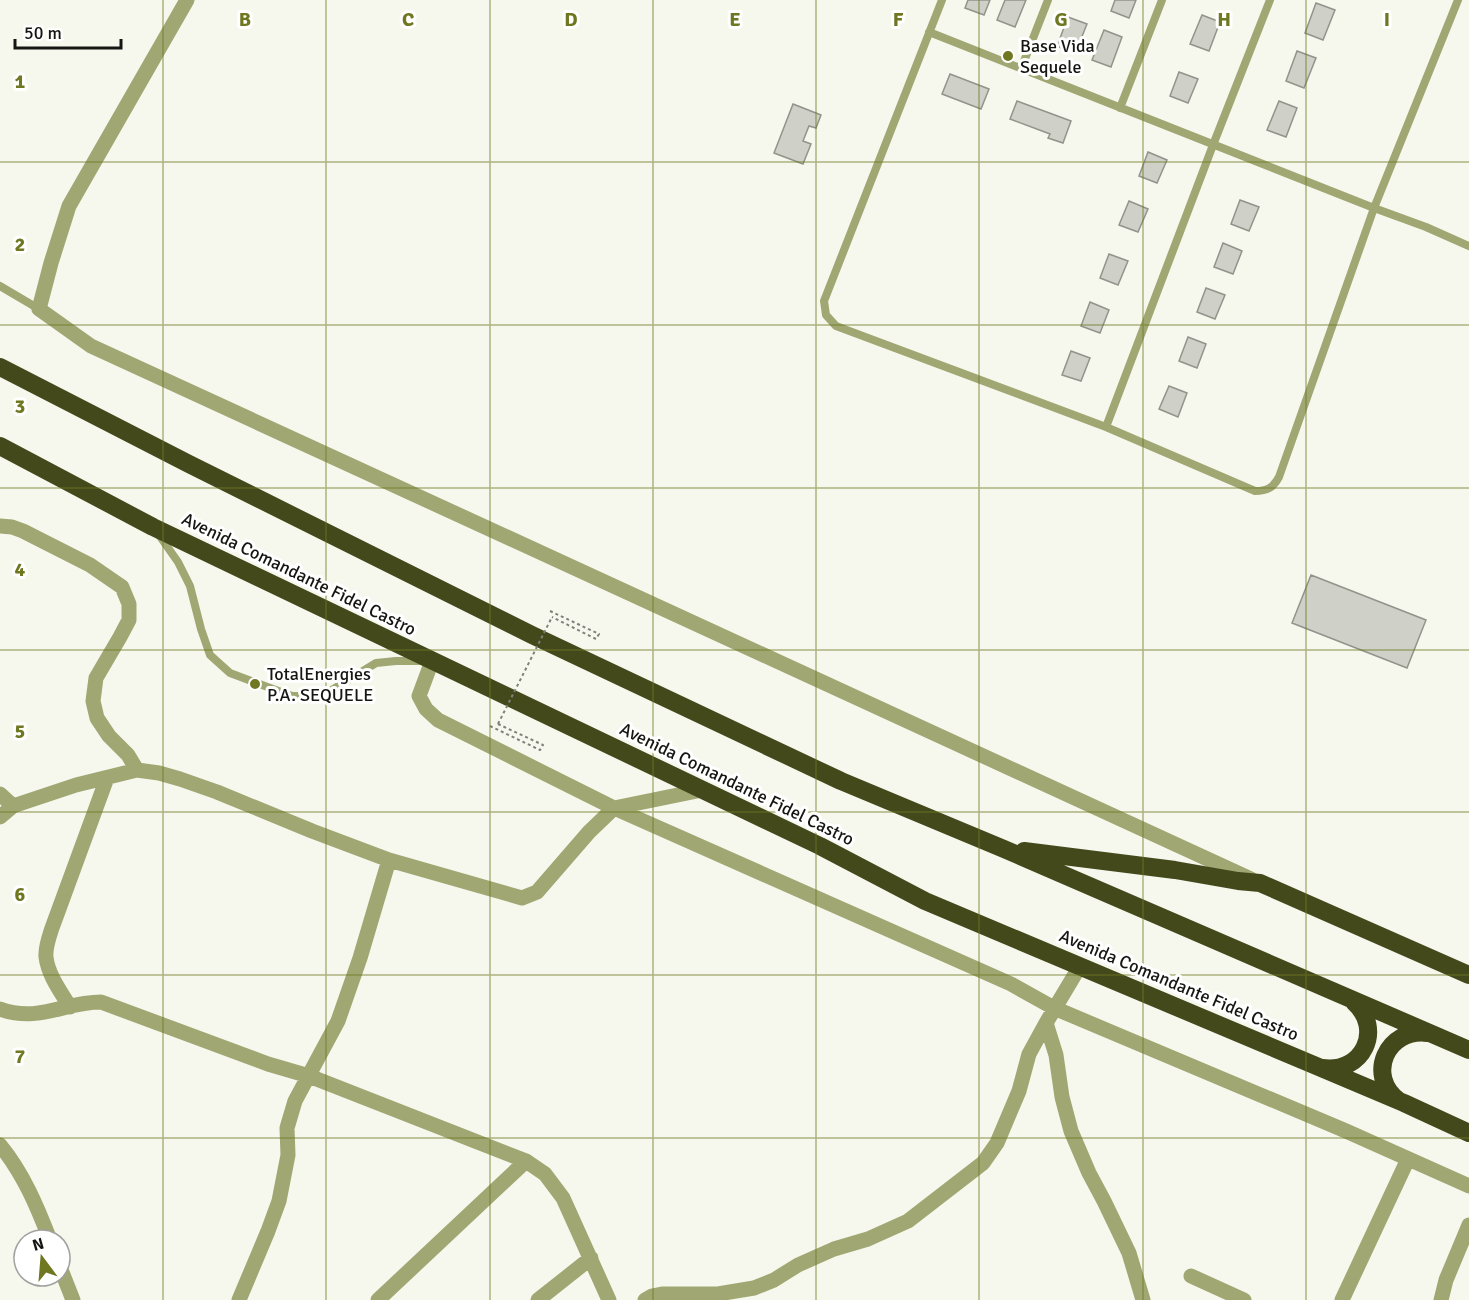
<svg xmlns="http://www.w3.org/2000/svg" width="1469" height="1300" font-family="Signika,sans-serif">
<rect width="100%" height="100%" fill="#f6f8ee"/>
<path fill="#cfd0c7" stroke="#92938b" stroke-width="1.5" d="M968 0H990L984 15 965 8Z
M1005 0H1026L1015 27 997 20Z
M1115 0H1136L1129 18 1111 11Z
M1316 3 1335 10 1323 40 1305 33Z
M1202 15 1220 22 1209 51 1190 44Z
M1068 17 1087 24 1075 54 1057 46Z
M1104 30 1122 37 1111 67 1092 60Z
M1297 51 1316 58 1304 88 1286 81Z
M1179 72 1198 79 1188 103 1170 96Z
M950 74 989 89 981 109 942 94Z
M1017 101 1071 121 1063 143 1048 138 1050 134 1010 119Z
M1279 101 1297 108 1286 137 1267 130Z
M793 104 821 115 816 128 809 126 803 141 811 144 803 164 774 153Z
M1148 152 1167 160 1157 183 1139 176Z
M1240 200 1259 207 1249 231 1231 224Z
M1129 201 1148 209 1138 232 1119 225Z
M1223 243 1242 251 1233 274 1214 267Z
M1109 254 1128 261 1118 285 1100 278Z
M1206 288 1225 295 1215 319 1197 312Z
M1090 302 1109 310 1100 333 1081 326Z
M1188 337 1206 344 1197 368 1179 361Z
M1071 351 1090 358 1081 381 1062 375Z
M1169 386 1187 393 1178 417 1159 409Z
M1311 575 1426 620 1407 668 1292 623Z"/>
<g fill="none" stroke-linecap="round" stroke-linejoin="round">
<path stroke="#7f807a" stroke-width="2" stroke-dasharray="3 3" stroke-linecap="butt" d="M550 611 599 634 596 639 552 617
M490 726 540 750 543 745 498 724"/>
<path stroke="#a0a772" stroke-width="8" d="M942 0 824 301 826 315 836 326 1106 427 1255 491C1267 491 1273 488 1279 477L1374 208 1458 0
M929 32 1374 208 1426 227 1469 246
M1021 69 1048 0
M1120 108 1162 0
M0 286 39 309
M1106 427 1213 145 1270 0
M159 535 178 562 190 586 201 629 210 655 230 673 292 696H311L327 693 376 663 396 661H422"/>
<path stroke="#a0a772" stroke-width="15" d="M187 0 69 206 51 263 39 309 91 346 1251 879
M0 526 12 527 23 531 90 565 122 587 129 604V620L120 637 96 678 93 701 97 718 109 736 128 755 137 770
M432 661 419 696 426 709 438 720 614 808 1011 984 1054 1008 1346 1131 1469 1186
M0 794 13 806
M0 817 13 806 76 785 137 770 159 773 180 779 217 792 312 831 389 860 522 898 537 892 589 832 614 808 702 790
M1080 966 1046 1023 1056 1055 1062 1097 1071 1131 1089 1173 1104 1201 1129 1253 1143 1300
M70 1007C61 992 48 975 46 957 45 948 49 937 52 928L107 778
M0 1009C39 1023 64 1002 101 1002L268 1064 309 1076 526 1161 545 1174 563 1198 609 1300
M0 1145C23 1173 37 1206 50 1240
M60 1267 73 1300
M1191 1276 1244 1300
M239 1300 268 1231 279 1201 288 1155 287 1128 295 1101 338 1021 360 958 389 860
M378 1300 526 1161
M538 1300 591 1258
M645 1300 652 1296 662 1294H718L754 1288 774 1280 798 1265 834 1249 868 1239 908 1221 983 1163 997 1143 1019 1091 1029 1054 1046 1023
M1342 1300 1408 1159
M1441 1300 1446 1280 1469 1225"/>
<path stroke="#44491c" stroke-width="18" d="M0 367 189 464 532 635 841 781 1004 849 1469 1050
M0 446 153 527 820 846 925 901 1314 1065 1404 1103 1469 1133
M1024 851 1175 870 1238 881 1260 883 1469 975
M1322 1068C1363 1074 1384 1029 1354 1002
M1399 1101C1365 1076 1387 1027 1428 1033"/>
<path stroke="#7f807a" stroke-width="2" stroke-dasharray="3 3" stroke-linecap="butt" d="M498 724 552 617"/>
</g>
<path fill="none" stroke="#6f7721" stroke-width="1.5" stroke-opacity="0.55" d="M163 0V1300M326 0V1300M490 0V1300M653 0V1300M816 0V1300M979 0V1300M1143 0V1300M1306 0V1300M0 162H1469M0 325H1469M0 488H1469M0 650H1469M0 812H1469M0 975H1469M0 1138H1469"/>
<g fill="#6f7721" stroke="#fff" stroke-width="2">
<circle cx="1008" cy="56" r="6"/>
<circle cx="255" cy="684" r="6"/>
</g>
<g text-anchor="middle" stroke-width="6" stroke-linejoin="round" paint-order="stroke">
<g font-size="18" fill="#151512" stroke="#fff" text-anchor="start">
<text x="1020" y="52">Base Vida<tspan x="1020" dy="21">Sequele</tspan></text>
<text x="267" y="680">TotalEnergies<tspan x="267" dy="21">P.A. SEQUELE</tspan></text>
</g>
<g font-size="18" fill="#151512" stroke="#fff">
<text transform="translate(299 574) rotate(26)" y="6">Avenida Comandante Fidel Castro</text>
<text transform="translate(737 784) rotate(26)" y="6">Avenida Comandante Fidel Castro</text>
<text transform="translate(1179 985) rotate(23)" y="6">Avenida Comandante Fidel Castro</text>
</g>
</g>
<g font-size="20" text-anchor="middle" font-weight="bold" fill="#6f7721" stroke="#fff" stroke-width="6" stroke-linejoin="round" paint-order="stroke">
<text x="245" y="26">B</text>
<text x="408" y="26">C</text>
<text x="571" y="26">D</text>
<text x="735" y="26">E</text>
<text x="898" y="26">F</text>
<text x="1061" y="26">G</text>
<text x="1224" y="26">H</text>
<text x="1387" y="26">I</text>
<text x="20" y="88">1</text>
<text x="20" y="251">2</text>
<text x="20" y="413">3</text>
<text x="20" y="576">4</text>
<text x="20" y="738">5</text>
<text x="20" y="901">6</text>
<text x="20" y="1063">7</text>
</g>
<g transform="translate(42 1258) rotate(344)"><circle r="28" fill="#ffffff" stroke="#a1a1a0" stroke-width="1.5"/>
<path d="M0-4.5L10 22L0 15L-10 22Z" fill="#6f7721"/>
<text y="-9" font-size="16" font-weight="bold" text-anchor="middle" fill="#151512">N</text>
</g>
<path d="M15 39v9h106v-9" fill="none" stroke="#151512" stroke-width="3"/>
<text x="24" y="39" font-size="18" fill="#151512" stroke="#ffffff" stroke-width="4.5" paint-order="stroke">50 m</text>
</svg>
